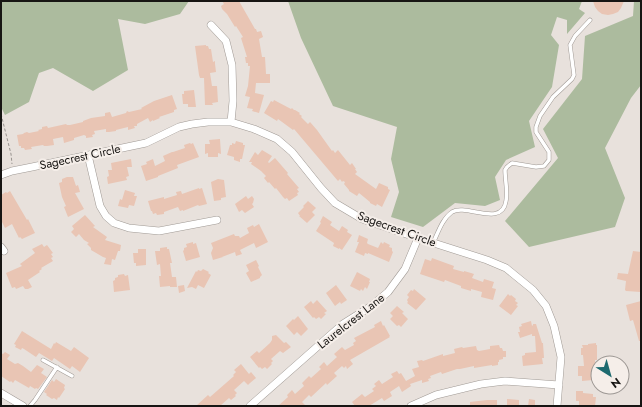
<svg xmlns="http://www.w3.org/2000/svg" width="642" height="407" font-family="Jost,sans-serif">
<rect width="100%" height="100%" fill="#e8e1dc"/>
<path fill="#acbb9e" d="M1 1H189L180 14 145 24 118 19 128 70 93 91 53 68 39 73 29 102 5 115 1 107Z
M288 1H582L579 9 585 13 567 34V20L557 17 551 35 559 45 552 87 529 121 535 147 506 160 495 177 500 200 485 206 455 203 423 227 391 217 399 192 391 159 397 127 333 106 301 38Z
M634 1H641V85L631 98 605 148 625 198 615 227 529 247 505 221 558 158 543 129 582 79 585 36 633 16Z"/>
<path fill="#e9c5b4" d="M222 1H239L255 29H256L257 32 261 31 263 37 259 39 262 57H265L266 74H270V83H256L255 93 264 95 259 113 252 111 253 109 247 108 250 97 245 96 248 86 250 66H248V63H246L245 57H247L241 38 243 37 236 26 235 27 227 14 222 9 221 6 224 4Z
M593 1H624L621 8 618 12 613 14 608 15 602 14 598 11 595 7Z
M206 45V46H208L209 49H211L213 62 215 61V64L216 72 210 73 212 86H217L218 102 212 103 213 105H205L204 78H200L199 75 195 46Z
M194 90 196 107H188V104H183L182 94H184V91Z
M172 95 177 109 174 110V112L159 117 160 118 153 121V120L150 122 148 118 137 124V126H134L135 128 128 130V127L116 130V131L109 132H106V129L94 131 95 134 92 135 93 137 86 138V136L84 135 74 138V140L64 143 63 137 53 139 54 145 47 146H44L43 145 31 147 32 149 25 150 24 148H21V146H19L17 135 23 134 24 133 27 132 29 133 39 131 38 130 42 129V127L47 126 48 128 66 124 67 125H70L83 122V121L91 118 105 116V113L110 112 112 117 126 113 127 111 129 112 142 109 141 108 154 101Z
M274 100 291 109 292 108 294 110H295L300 113 299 114 302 116 301 117 308 124 310 122 317 130 332 151 333 150 335 153 338 150 350 165 352 163 356 169H355L357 172 355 174 376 189 379 183 388 187V189L390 190 382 207 377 204 376 206 370 203V202L359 193 357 196 349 191V190L344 184 345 182 343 181 342 182 340 179 338 181 294 129 293 130 278 119 277 121 264 113 271 101 273 102Z
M220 139 221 154 218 153V157H208V153L205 154V144H210L209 140Z
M236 141 243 143V145H245L242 159H240V162L234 160V157L227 155 230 145H232V143L235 144Z
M190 143 191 144 193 143 199 157 177 165 178 168 158 176V177L146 181 141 166 147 164 146 162 153 159 155 166 165 161 163 156 172 152H173L185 148 184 145Z
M262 150 272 156 268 162 269 163 275 158 288 173 287 174 299 188 297 189 299 192 297 193 298 195 289 201 287 198 285 199 283 197 276 188 275 189 269 182 268 183 264 178 266 176 261 171 251 164 252 162H249L255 152 258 155Z
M131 159 132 167H127L129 176 126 177 127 180 108 184 107 177 109 176 108 170H112L111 163Z
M67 177H73L76 186 78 185 80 192 75 193 84 209 68 217 64 207 66 206 62 197 59 183 62 182V179Z
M218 179 224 180 226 197 221 198V200L214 201 211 182Z
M199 188V189L202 188 207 204 199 206 198 205 183 211V210L180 211 178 207 164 212V214L157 215 156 213 153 214 152 211H151L148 201 164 197V199L177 195 176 192 181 191 182 194Z
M125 190 135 193 134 196H137L134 206 129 205 128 208 118 206 120 199 122 200Z
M10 191 27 220 28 219 35 233 22 239 20 237 19 238 12 224 5 228 1 220V195L6 192 7 193Z
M246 196 248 199 252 196 254 199 253 203 252 204 254 207 245 213 242 210 239 212 235 204Z
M308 201 316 208 312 212 315 215 307 223 299 216H300L298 213 304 207 303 206Z
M85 215 95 226 93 227 107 237 105 240 121 245 120 251H118L115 260 112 259 111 265 104 264 106 258 103 257 91 250V248L87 244 89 243 84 240 79 234 76 237 71 232 74 229 72 226Z
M323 216 332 222 330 225 339 231 342 226 348 230 347 232 352 235 342 250 339 248V249L333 246 334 243 316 231 321 223 320 222Z
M259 224 268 242 256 248 254 243 240 250 242 254 236 256 235 252 222 257H223L213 260 211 253 213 248 211 243 234 234 235 236H239L240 238 249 233 247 228 253 225 254 227Z
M359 235 368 239 367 243 368 244 378 248 381 242 383 244 384 242 390 245 389 247 392 248V251L393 252 389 262 368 253V254L365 253 364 256 355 252 359 242H357Z
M193 242V244L196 243 200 257 186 261 183 251 184 250V248L187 247 186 244Z
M42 244 44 247 47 245 53 253 51 254 53 257 51 258 53 261 41 268 42 269 39 271 40 272 28 280 32 287 28 289H25L23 286 16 289 15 287 12 288 6 273 22 266 20 264 35 253 32 249Z
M167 247V249H169L172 263H170L172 277H176L177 287H170V286L160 287 159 276H161L160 264 157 265 155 251H160V248Z
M138 249H146V265L136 266V263H134L133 253H138Z
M633 251 641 252V292L626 291 625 290 626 281 617 279 618 273 628 274Z
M432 258 454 266 453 269 464 272V271L471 273 474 274 472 278 483 282 484 279 494 282 492 288 496 289 493 300 481 297 482 292 471 289V291L461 288V286L445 280 444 282 420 274 425 259 431 261Z
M256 260 259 266 258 267 262 275 260 277V278L251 282 246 273 249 271 246 265Z
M203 269 209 272 208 273 211 275 204 288 198 285 196 289 192 287 187 288 196 271 197 272 198 270 201 271Z
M357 272 370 279 369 282H370L367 289 365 287 363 291 361 289 360 291 350 286Z
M124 274 125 276 128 275 130 290 114 292 113 281 115 280V278L118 277V275Z
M184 285 185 291 179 293 178 286Z
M336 285 347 300 341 304 340 302 335 306 326 293Z
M414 289 426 299 416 310 407 303 408 302 407 300 409 297 407 295 411 290 413 291Z
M508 294 510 296 511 295 516 299 515 301 518 303 516 305 518 306 511 315 499 306Z
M317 300 327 311 324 313 326 314 321 319 319 317 316 319 314 317 313 318 304 307 311 301 313 304Z
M641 301V341H639L633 320 630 321 626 305Z
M397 306 404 312 402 313 408 319 401 327 399 325 397 326 390 319 393 316 390 313Z
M298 316 308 329 301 336 297 332 294 335 286 326 293 319 294 320Z
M381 321 383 326 384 325 390 336H389L390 337 350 360 353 364 347 369 346 366 344 368 342 366 334 373 337 376 327 385 326 383 311 397 309 395 302 402 306 406H278L288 397 287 395 292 390 295 394 304 386 302 383 309 376 311 378 321 369 319 367 324 362 327 366 337 357 334 354 342 347 345 350 354 345 353 343 356 341 354 338 375 327 374 325Z
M531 321 532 326 533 325V324H536L542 343H543L544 358H542L543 364 523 366 522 356 525 355V353L536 352 535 336H532V334L520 338 518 332H520L519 327 522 326 521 324Z
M22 331 51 349 54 343 55 344 56 342 71 351 74 347 89 358 80 372 72 366 70 369 54 358 52 361 39 353 36 357 24 349 22 348 21 350 15 347 16 345 14 344Z
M276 335 284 343 286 342 291 347 283 353 280 351 271 359 273 361 271 363 272 364 267 369 265 367 262 369 260 367 259 368 250 357 257 351 259 353 270 343 272 340V336Z
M596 343V345H597V360H595V378H593V380L582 381V376H578V366H584L583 355H581V348H583L582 345H588V344Z
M499 345 500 348H502L503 351H506V357H503V359L499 360V362H498V365L492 366V365L474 368V366L460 369H457L442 374 441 372 430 376 431 378 428 379 429 381 422 383V380L410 384 411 386 402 392 399 386 390 392 392 396 384 401 382 398 369 406H355L352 402 362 394 365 397 374 391 372 389 376 386 374 384 379 380 382 384 393 377 391 374 397 371 399 374 401 373 406 381 415 376 412 369 419 367 417 361 422 360 423 361 443 354V356L455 353 454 349 462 347 463 348 476 346 477 350 479 351 490 349V346Z
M5 352 10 355 7 359 15 364 18 363 23 366 31 372 37 365 44 369 41 373 47 377 38 389 36 388 35 389 30 386 29 388 15 380 13 383 11 381 10 382 1 376V353L3 354Z
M241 364 249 374 251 372 256 378 250 383 248 385 244 381 234 390 237 393 235 395 236 396 231 400 229 398 220 406H196L208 395 210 397 234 376 233 375 236 372 234 370Z
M56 379 65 385 64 388 65 389 59 398 58 397 57 400 54 398 52 399 46 395 47 394 44 392 52 380 54 382Z
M576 391H583V393L593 394V397H596L595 406H579V401H576Z
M507 399 519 400V406H507Z
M529 399 535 400V406H528Z
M487 400H497V406H470V402Z"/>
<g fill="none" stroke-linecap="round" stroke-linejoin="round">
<g stroke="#a09a95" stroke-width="4.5">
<path id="lane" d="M433 243C438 233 442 219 452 212 466 203 502 228 506 201 508 191 505 180 505 170L507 167 512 163 536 167 544 166 549 160V152L536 132V127L540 116 553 97 572 79 574 75 570 45 575 36 590 20
M43 360 72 376
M30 406 35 400 57 367"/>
</g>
<g stroke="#a09a95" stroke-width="8">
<path id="street" d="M211 25 226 41 232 65 233 101 231 122
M88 155 100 206 106 216 114 223 129 228 159 231 217 220
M1 175 12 171 32 167 146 143 179 127 192 124 208 122H231L254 129 277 139 292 152 321 188 335 203 362 219 418 238 487 260 506 268 533 290 546 306 554 326 561 357 557 406
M1 247 4 251
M1 393 23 406
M250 406 343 324 370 307 388 292 405 269 418 238
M411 406 436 395 481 384 505 381 559 385"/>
</g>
<path stroke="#98938f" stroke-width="1" stroke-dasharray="3 2" stroke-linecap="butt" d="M1 114 11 154 12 164"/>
<use href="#lane" stroke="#fff" stroke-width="3.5"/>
<use href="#street" stroke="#fff" stroke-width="7"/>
</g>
<g text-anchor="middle" stroke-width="4" stroke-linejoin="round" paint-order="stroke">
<g font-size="12" fill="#171513" stroke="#f5eee9">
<text transform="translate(80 157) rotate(-12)" y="4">Sagecrest Circle</text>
<text transform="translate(397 229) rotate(20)" y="4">Sagecrest Circle</text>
<text transform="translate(351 321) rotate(-38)" y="4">Laurelcrest Lane</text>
</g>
</g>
<rect width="642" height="407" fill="none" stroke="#171513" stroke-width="4"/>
<g transform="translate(610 375) rotate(143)"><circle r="19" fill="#f5eee9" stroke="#9c9793"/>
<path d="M0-3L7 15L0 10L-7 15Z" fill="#1d6a6f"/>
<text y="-6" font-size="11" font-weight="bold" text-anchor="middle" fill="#171513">N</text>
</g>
</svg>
